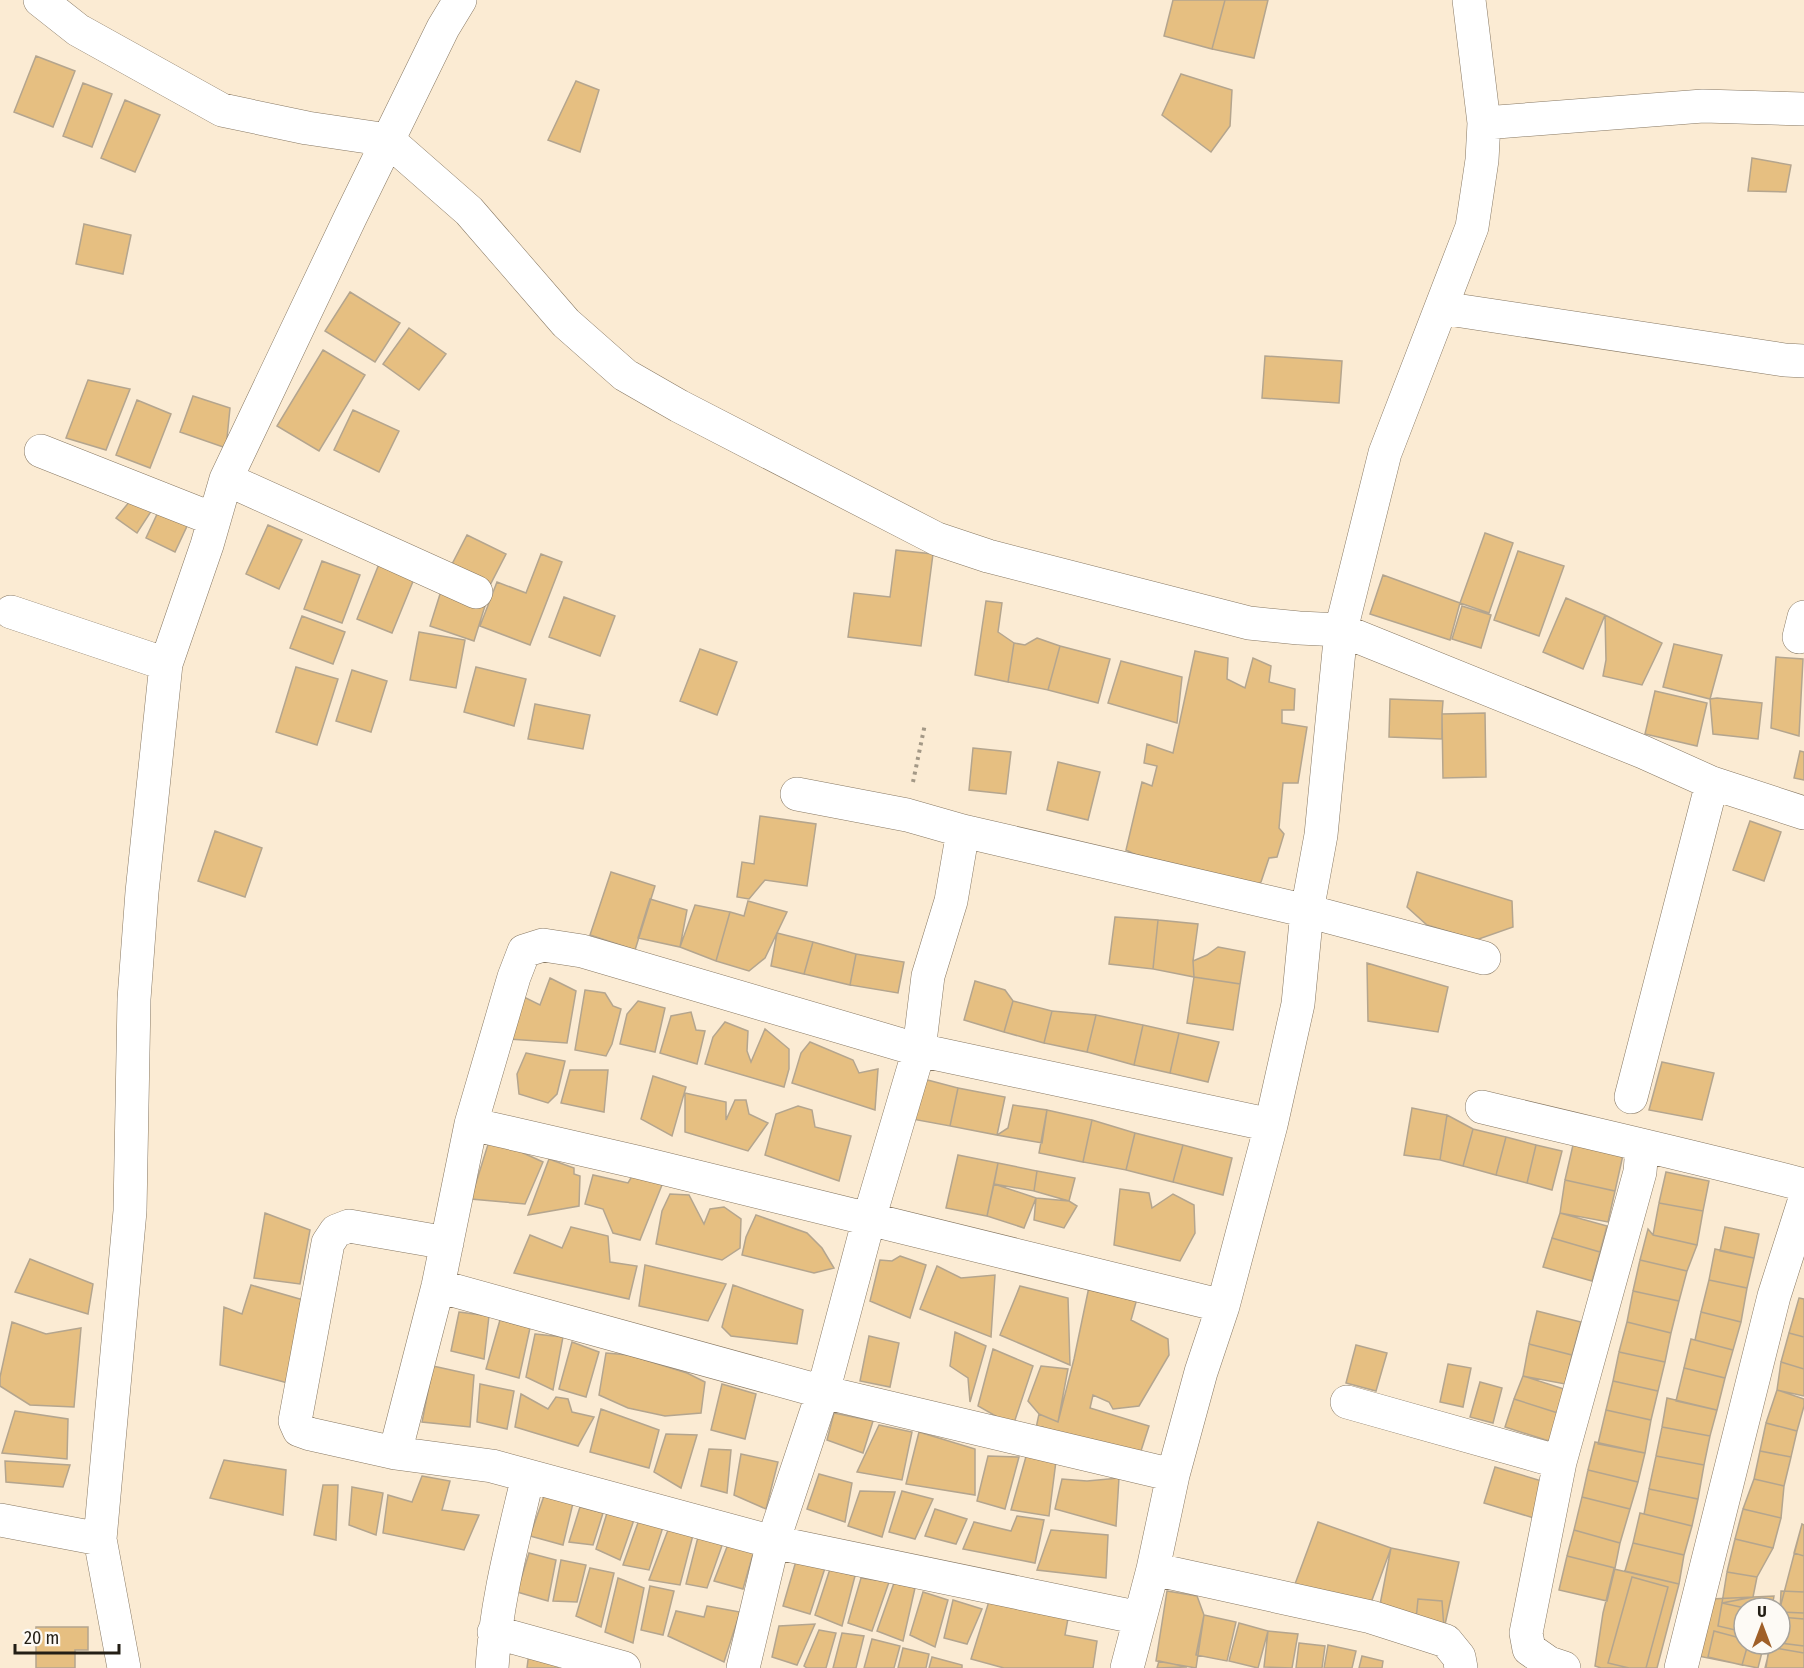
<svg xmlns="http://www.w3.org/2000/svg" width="1804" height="1668" font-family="'Fira Sans Condensed',sans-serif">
<rect width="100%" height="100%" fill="#fbebd3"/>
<path fill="#e6bf81" stroke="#b4a58e" stroke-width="1.5" d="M1173 0H1225L1212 49 1164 36Z
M1225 0H1268L1254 58 1212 49Z
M36 56 75 71 53 127 14 112Z
M1181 74 1232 90 1230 126 1211 152 1162 115Z
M576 81 599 90 580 152 548 140Z
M83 83 112 94 92 147 63 136Z
M125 100 160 115 135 172 101 158Z
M1752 158 1791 165 1786 192 1748 191Z
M84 224 131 235 123 274 76 264Z
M350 292 400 323 375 362 325 331Z
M409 328 446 354 419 390 383 364Z
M323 350 365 375 319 451 277 426Z
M1265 356 1342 361 1339 403 1262 398Z
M88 380 130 389 106 450 66 438Z
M193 396 230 408 226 448 180 432Z
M137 400 171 414 150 468 116 455Z
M353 410 399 431 379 472 334 450Z
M135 495 152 510 137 533 116 518Z
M159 510 188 524 175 552 146 538Z
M268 525 302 540 279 589 246 574Z
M1485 533 1513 543 1489 613 1460 603Z
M467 535 506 554 487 591 448 572Z
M896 550 933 554 921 646 848 637 854 593 890 597Z
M1518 551 1564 566 1539 636 1494 620Z
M541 554 562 562 530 645 480 626 497 582 526 593Z
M322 561 360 575 342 623 304 609Z
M379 564 414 579 392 633 357 619Z
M1383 575 1460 603 1450 640 1370 614Z
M441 591 485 606 474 641 430 626Z
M564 597 615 616 600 656 549 637Z
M1566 598 1605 615 1583 669 1543 652Z
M986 601 1002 603 998 632 1014 643 1008 682 975 675Z
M1462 606 1491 615 1481 648 1452 639Z
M1605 615 1662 643 1642 685 1603 676 1606 660Z
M302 616 345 632 333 664 290 648Z
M419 632 465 640 456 688 410 680Z
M1037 638 1060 646 1048 690 1008 682 1014 643 1025 645Z
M1674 644 1722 655 1710 699 1663 687Z
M1060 646 1110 659 1098 703 1048 690Z
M700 649 737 662 717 715 680 701Z
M1195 651 1228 658 1227 679 1245 688 1253 658 1271 666 1269 682 1295 689 1294 710H1282V723L1307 727 1298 783H1283L1279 828 1284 834 1277 857 1269 858 1261 882 1258 884 1136 855 1126 850 1142 782 1152 786 1157 766 1144 763 1147 744 1173 753Z
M1776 657 1803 659 1799 736 1771 728Z
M1121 661 1182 677 1177 723 1108 703Z
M296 667 338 679 317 745 276 732Z
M476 667 526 679 514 726 464 712Z
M352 670 387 681 371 732 336 721Z
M1655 691 1707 703 1697 746 1645 734Z
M1717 698 1762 703 1758 739 1713 734 1710 699Z
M1390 699 1443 701 1442 714V739L1389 737Z
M535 704 590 715 583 749 528 739Z
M1485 713 1486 777 1443 778 1442 714Z
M973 748 1011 752 1006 794 969 790Z
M1800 751 1804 752V780L1794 778Z
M1058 762 1100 772 1088 820 1047 810Z
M760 816 816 824 807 886 765 880 749 899 737 897 742 862 754 864Z
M1750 821 1781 832 1764 881 1733 870Z
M215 831 262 848 245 897 198 881Z
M611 872 655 886 635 950 590 935Z
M1417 872 1512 901 1513 927 1476 940 1427 925 1407 907Z
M650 899 687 910 680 947 638 938Z
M748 901 787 912 765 958 749 971 716 961 730 912 744 916Z
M695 905 730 912 716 961 680 947Z
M1115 917 1158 920 1153 969 1109 964Z
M1158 920 1198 924 1193 961 1194 977 1153 969Z
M777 933 813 942 804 974 771 966Z
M813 942 856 954 850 985 804 974Z
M1218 947 1245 952 1240 984 1194 977 1193 961 1207 955Z
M856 954 904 962 898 993 850 985Z
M1367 963 1448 987 1438 1032 1368 1021Z
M1194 977 1240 984 1233 1030 1187 1023Z
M550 978 576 991 567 1043 507 1039 520 995 540 1005Z
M975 981 1005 990 1013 1001 1004 1032 964 1020Z
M585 990 605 993 613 1006 621 1009 612 1044 606 1056 575 1050Z
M638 1001 665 1008 655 1052 620 1044 627 1014Z
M1013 1001 1052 1011 1044 1043 1004 1032Z
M1052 1011 1096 1015 1087 1052 1044 1043Z
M691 1012 696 1030 705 1031 697 1064 660 1053 671 1016Z
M1096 1015 1143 1025 1134 1065 1087 1052Z
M725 1022 748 1031 747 1051 751 1062 765 1029 789 1049V1069L784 1087 705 1064 713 1037Z
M1143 1025 1179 1033 1170 1073 1134 1065Z
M1179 1033 1219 1042 1208 1082 1170 1073Z
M810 1042 853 1060 859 1073 878 1069 875 1110 792 1083 801 1053Z
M526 1053 565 1061 557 1094 548 1103 519 1094 517 1074Z
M1662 1062 1714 1073 1702 1120 1649 1110Z
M570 1070H608L604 1112 561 1103Z
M653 1076 686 1087 672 1136 641 1119Z
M920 1078 958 1088 950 1126 912 1119Z
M958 1088 1005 1097 997 1135 950 1126Z
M685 1093 726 1102V1120L735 1100H746L749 1114 768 1123 748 1151 685 1132Z
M1013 1105 1047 1110 1042 1143 997 1135 1008 1128Z
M798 1106 812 1110 815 1127 851 1136 839 1181 765 1155 776 1114Z
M1412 1108 1447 1115 1440 1160 1404 1155Z
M1047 1110 1092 1120 1083 1162 1039 1153Z
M1447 1115 1473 1129 1463 1166 1440 1160Z
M1092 1120 1135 1133 1126 1170 1083 1162Z
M1473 1129 1506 1137 1496 1175 1463 1166Z
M1135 1133 1183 1145 1173 1182 1126 1170Z
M1506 1137 1536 1145 1527 1183 1496 1175Z
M490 1138 543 1162 525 1204 471 1199Z
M1183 1145 1232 1158 1223 1195 1173 1182Z
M1536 1145 1562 1151 1552 1190 1527 1183Z
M1573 1145 1623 1155 1615 1191 1565 1180Z
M958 1155 998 1163 987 1216 946 1208Z
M549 1159 574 1168V1174L580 1176 579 1206 528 1215Z
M998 1163 1037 1171 1034 1191 994 1184Z
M637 1168 664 1180 640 1240 613 1233 603 1209 585 1204 593 1175 628 1183Z
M1037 1171 1075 1178 1069 1201 1034 1191Z
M1666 1172 1709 1181 1703 1211 1659 1203Z
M1565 1180 1615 1191 1608 1222 1560 1213Z
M994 1184 1036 1198 1024 1228 987 1216Z
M1120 1189 1149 1193 1152 1208 1173 1194 1194 1205 1195 1233 1180 1261 1114 1245Z
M670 1194 689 1195 704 1224 710 1209 724 1207 741 1219 740 1248 722 1260 656 1244 662 1211Z
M1036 1198 1069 1201 1077 1206 1064 1228 1034 1220Z
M1659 1203 1703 1211 1697 1245 1653 1235Z
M265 1213 310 1230 300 1284 254 1278Z
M1560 1213 1607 1226 1600 1252 1552 1238Z
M756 1215 807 1233 822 1248 834 1268 814 1273 742 1255 746 1237Z
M571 1227 608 1236 610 1262 637 1266 629 1299 514 1273 530 1235 562 1248Z
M1725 1227 1759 1234 1754 1258 1720 1251Z
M1648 1229 1653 1235 1697 1245 1687 1271 1640 1260Z
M1552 1238 1600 1252 1592 1281 1543 1267Z
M1715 1249 1754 1258 1747 1288 1709 1280Z
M900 1256 926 1265 910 1318 870 1301 880 1260 892 1261Z
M30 1259 93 1284 88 1314 15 1292Z
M1640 1260 1687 1271 1679 1301 1633 1291Z
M645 1265 726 1284 708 1321 639 1306Z
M937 1266 961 1278 995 1275 991 1337 920 1309Z
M1709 1280 1747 1288 1741 1322 1701 1312Z
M1090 1282 1138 1295 1131 1320 1168 1339 1169 1355 1139 1406 1113 1409 1109 1402 1093 1395 1090 1408 1149 1426 1140 1454 1043 1439V1427L1036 1428 1039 1414 1058 1422 1074 1359Z
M251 1285 307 1301 288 1383 220 1365 224 1307 242 1314Z
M733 1285 803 1310 797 1344 731 1336 722 1327Z
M1020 1286 1068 1298 1070 1365 1000 1335Z
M1633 1291 1679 1301 1671 1333 1627 1322Z
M1799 1298 1804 1299V1337L1789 1333Z
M1537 1311 1581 1322 1572 1355 1529 1344Z
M459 1312 489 1316 484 1359 451 1351Z
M1701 1312 1741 1322 1733 1350 1695 1340Z
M500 1320 530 1328 519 1378 486 1369Z
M12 1322 46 1334 81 1328 74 1407 30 1405 0 1386V1377Z
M1627 1322 1671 1333 1665 1362 1619 1352Z
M955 1332 986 1346 970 1402 968 1378 950 1366Z
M1789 1333 1804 1337V1369L1781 1362Z
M535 1334 563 1337 553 1390 526 1377Z
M869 1336 899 1343 890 1387 860 1381Z
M1691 1339 1733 1350 1725 1378 1684 1368Z
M572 1342 599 1352 586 1397 559 1389Z
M1529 1344 1572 1355 1565 1384 1523 1376Z
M1356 1345 1387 1353 1376 1391 1346 1383Z
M993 1349 1033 1366 1013 1426 978 1406Z
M1619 1352 1665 1362 1658 1391 1613 1381Z
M606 1353 629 1355 687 1373 705 1382 701 1413 665 1416 628 1408 599 1395Z
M1781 1362 1804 1369V1396L1777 1390Z
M1448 1364 1471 1368 1463 1407 1440 1402Z
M433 1366 474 1375 470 1427 422 1422Z
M1041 1366 1068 1369 1058 1422 1039 1414 1028 1401Z
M1684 1368 1725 1378 1717 1410 1676 1401Z
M1523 1376 1567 1390 1561 1414 1514 1399Z
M1613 1381 1658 1391 1651 1420 1606 1410Z
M1480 1382 1502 1388 1493 1423 1470 1417Z
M480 1384 514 1391 507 1429 477 1422Z
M722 1384 756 1394 745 1439 711 1430Z
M1777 1390 1804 1399V1406L1797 1431 1766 1423Z
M521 1394 548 1409 556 1397 568 1399 572 1412 594 1417 578 1446 515 1427Z
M1667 1398 1717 1410 1710 1436 1662 1427Z
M1514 1399 1561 1414 1552 1442 1505 1427Z
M601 1409 659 1430 649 1468 590 1452Z
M1606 1410 1651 1420 1645 1453 1598 1444Z
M15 1411 68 1419 67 1459 2 1453Z
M834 1413 873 1421 863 1453 827 1440Z
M1766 1423 1797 1431 1791 1457 1760 1451Z
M879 1425 912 1432 902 1480 857 1472Z
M1662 1427 1710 1436 1704 1465 1656 1456Z
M919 1432 975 1449V1495L906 1484Z
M666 1434 697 1435 681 1488 654 1472Z
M1595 1442 1645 1453 1638 1482 1588 1470Z
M709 1449 731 1450 727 1493 701 1486Z
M1760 1451 1791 1457 1784 1486 1754 1479Z
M1027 1453 1056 1461 1049 1516 1011 1510Z
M741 1454 778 1462 766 1509 734 1495Z
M988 1456 1019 1457 1005 1509 977 1501Z
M1656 1456 1704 1465 1698 1499 1649 1489Z
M224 1460 286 1470 283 1515 210 1498Z
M5 1461 70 1465 63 1487 6 1482Z
M1495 1467 1545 1482 1534 1518 1484 1503Z
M1588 1470 1638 1482 1630 1509 1582 1497Z
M819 1474 852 1483 845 1522 807 1509Z
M422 1476 450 1481 442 1510 479 1515 464 1550 383 1533 388 1495 412 1502Z
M1119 1478 1116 1526 1055 1509 1062 1479 1087 1481Z
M1754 1479 1784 1486 1781 1518 1743 1509Z
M323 1485H338L336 1540 314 1535Z
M352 1487 383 1493 376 1535 349 1525Z
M1649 1489 1698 1499 1692 1526 1644 1514Z
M860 1491 895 1492 882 1537 848 1526Z
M902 1491 933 1499 915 1539 889 1532Z
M544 1496 573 1503 563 1545 530 1536Z
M1582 1497 1630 1509 1620 1543 1574 1530Z
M580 1507 603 1513 593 1545 569 1542Z
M935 1509 967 1519 956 1544 925 1536Z
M1743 1509 1781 1518 1773 1548 1735 1539Z
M607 1513 636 1514 620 1560 596 1549Z
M1640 1513 1692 1526 1684 1555 1633 1543Z
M1017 1516 1044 1520 1035 1563 963 1549 974 1522 1011 1531Z
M640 1517 663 1527 649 1570 623 1565Z
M1318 1522 1391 1548 1368 1611 1295 1584Z
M1802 1524 1804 1525V1668H1765L1771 1644H1780V1608Z
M1802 1524 1804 1525V1556L1794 1553Z
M668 1530 693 1535 680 1585 649 1580Z
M1051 1530 1108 1535 1106 1578 1037 1570Z
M1574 1530 1620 1543 1615 1568 1567 1556Z
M698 1537 724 1540 707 1588 686 1584Z
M730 1539 755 1547 743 1589 714 1581Z
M1735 1539 1773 1548 1757 1577 1727 1572Z
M1633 1543 1684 1555 1679 1584 1625 1571Z
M1391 1548 1459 1562 1444 1629 1378 1615Z
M529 1553 556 1560 548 1601 517 1592Z
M1567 1556 1615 1568 1607 1601 1559 1590Z
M561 1560 586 1565 577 1602 553 1601Z
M796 1561 825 1568 810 1614 783 1606Z
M590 1568 614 1573 601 1627 576 1616Z
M830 1569 855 1576 842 1626 815 1615Z
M1614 1569 1679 1584 1657 1668H1601L1595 1666 1603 1613Z
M1727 1572 1757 1577 1753 1597 1722 1603Z
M1632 1577 1668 1587 1646 1668H1629L1608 1663Z
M618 1578 644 1588 633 1643 605 1632Z
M861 1578 889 1582 872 1631 848 1623Z
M894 1583 915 1588 903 1641 877 1631Z
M650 1586 674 1591 663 1635 641 1630Z
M1167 1591 1197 1596 1204 1615 1196 1668 1156 1661Z
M1781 1591 1804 1592V1613L1780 1612Z
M923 1592 948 1600 935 1647 910 1635Z
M1774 1596 1772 1608H1744V1644H1764L1758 1668 1698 1656 1711 1599Z
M990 1598 1069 1613 1065 1635 1097 1641 1093 1668H1004L971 1659Z
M1418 1599 1442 1601 1444 1629 1416 1620Z
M953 1600 982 1609 967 1644 944 1638Z
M1722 1603 1745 1608H1744V1632L1718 1626Z
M707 1606 740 1612 724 1662 668 1636 676 1611 704 1617Z
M1204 1615 1236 1622 1227 1661 1196 1655Z
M1780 1617 1804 1619V1646L1780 1643Z
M1239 1623 1268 1631 1258 1668 1229 1661Z
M815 1624 797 1665 772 1657 779 1626Z
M36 1627H88V1650H75V1668H36Z
M819 1630 836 1633 826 1668H807L804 1666Z
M1268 1631 1298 1634 1292 1668 1264 1667Z
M1714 1631 1744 1639V1644H1748L1742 1665 1708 1657Z
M842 1633 864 1636 856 1668H833Z
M872 1639 900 1646 894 1668H864Z
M1299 1643 1325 1646 1322 1668H1296Z
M1328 1645 1356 1651 1352 1668H1324Z
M1769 1647 1804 1653V1668H1766Z
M903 1648 929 1654 926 1668H898Z
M529 1652 558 1655V1668H527Z
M1362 1656 1383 1661 1382 1668H1359Z
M932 1657 962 1665V1668H929Z
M1159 1661 1187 1667 1157 1668Z"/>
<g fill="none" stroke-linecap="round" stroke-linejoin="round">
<g stroke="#877863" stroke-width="34">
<path id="minor" d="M40 0 78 30 222 110 307 128 388 140 469 211 566 323 625 375 679 406 937 539 988 556 1249 623 1299 628 1341 630 1385 453 1472 227 1482 160 1484 123 1469 0
M1484 123 1703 106 1804 109
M1442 308 1785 360 1804 361
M41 451 213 519
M226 479 476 592
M11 612 166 664
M1799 637 1804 617
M797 794 907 815 963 831 1307 911 1484 958
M1631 1097 1712 783
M1482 1107C1589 1133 1697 1157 1804 1185
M471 1124 637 1162 1223 1306
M438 1286 823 1392 1173 1475
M1347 1402 1560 1462
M395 1453 310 1434 299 1430 295 1421 328 1243 336 1231 349 1226 447 1243
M0 1520 100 1539 130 1211 134 999 142 892 166 664 207 545 226 479 350 218 443 28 460 0
M100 1539 124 1668
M1153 1569 1371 1617 1446 1641 1459 1657 1461 1668
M1140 1618 773 1542 492 1466 395 1453 438 1286 471 1124 514 977 524 951 543 945 582 951 919 1050 1271 1125
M494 1632 624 1668
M492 1668C496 1602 513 1540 528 1476
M743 1668 773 1542 823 1392 869 1219 919 1050 928 976 951 901 963 831
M1127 1668 1153 1569 1173 1475 1201 1372 1223 1306 1271 1125 1298 1004 1307 911 1321 835 1341 630 1643 752 1712 783 1804 813
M1564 1668 1549 1663 1529 1649 1526 1633 1560 1462 1640 1172 1642 1147
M1681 1668 1774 1296 1804 1202"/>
</g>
<path stroke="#a39886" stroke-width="4" stroke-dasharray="3 4.5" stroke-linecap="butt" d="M913 782 925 724"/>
<use href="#minor" stroke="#fff" stroke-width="33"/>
</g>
<g transform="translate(1762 1626)"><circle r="28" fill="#fdfaf5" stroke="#a6a29b" stroke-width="1.5"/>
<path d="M0-4.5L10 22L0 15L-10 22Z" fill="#a06029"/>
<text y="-9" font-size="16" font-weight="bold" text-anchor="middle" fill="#231e15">U</text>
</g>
<path d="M15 1644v9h104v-9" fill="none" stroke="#231e15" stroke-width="3"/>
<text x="24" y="1644" font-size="18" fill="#231e15" stroke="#fdfaf5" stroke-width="4.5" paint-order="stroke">20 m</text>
</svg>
